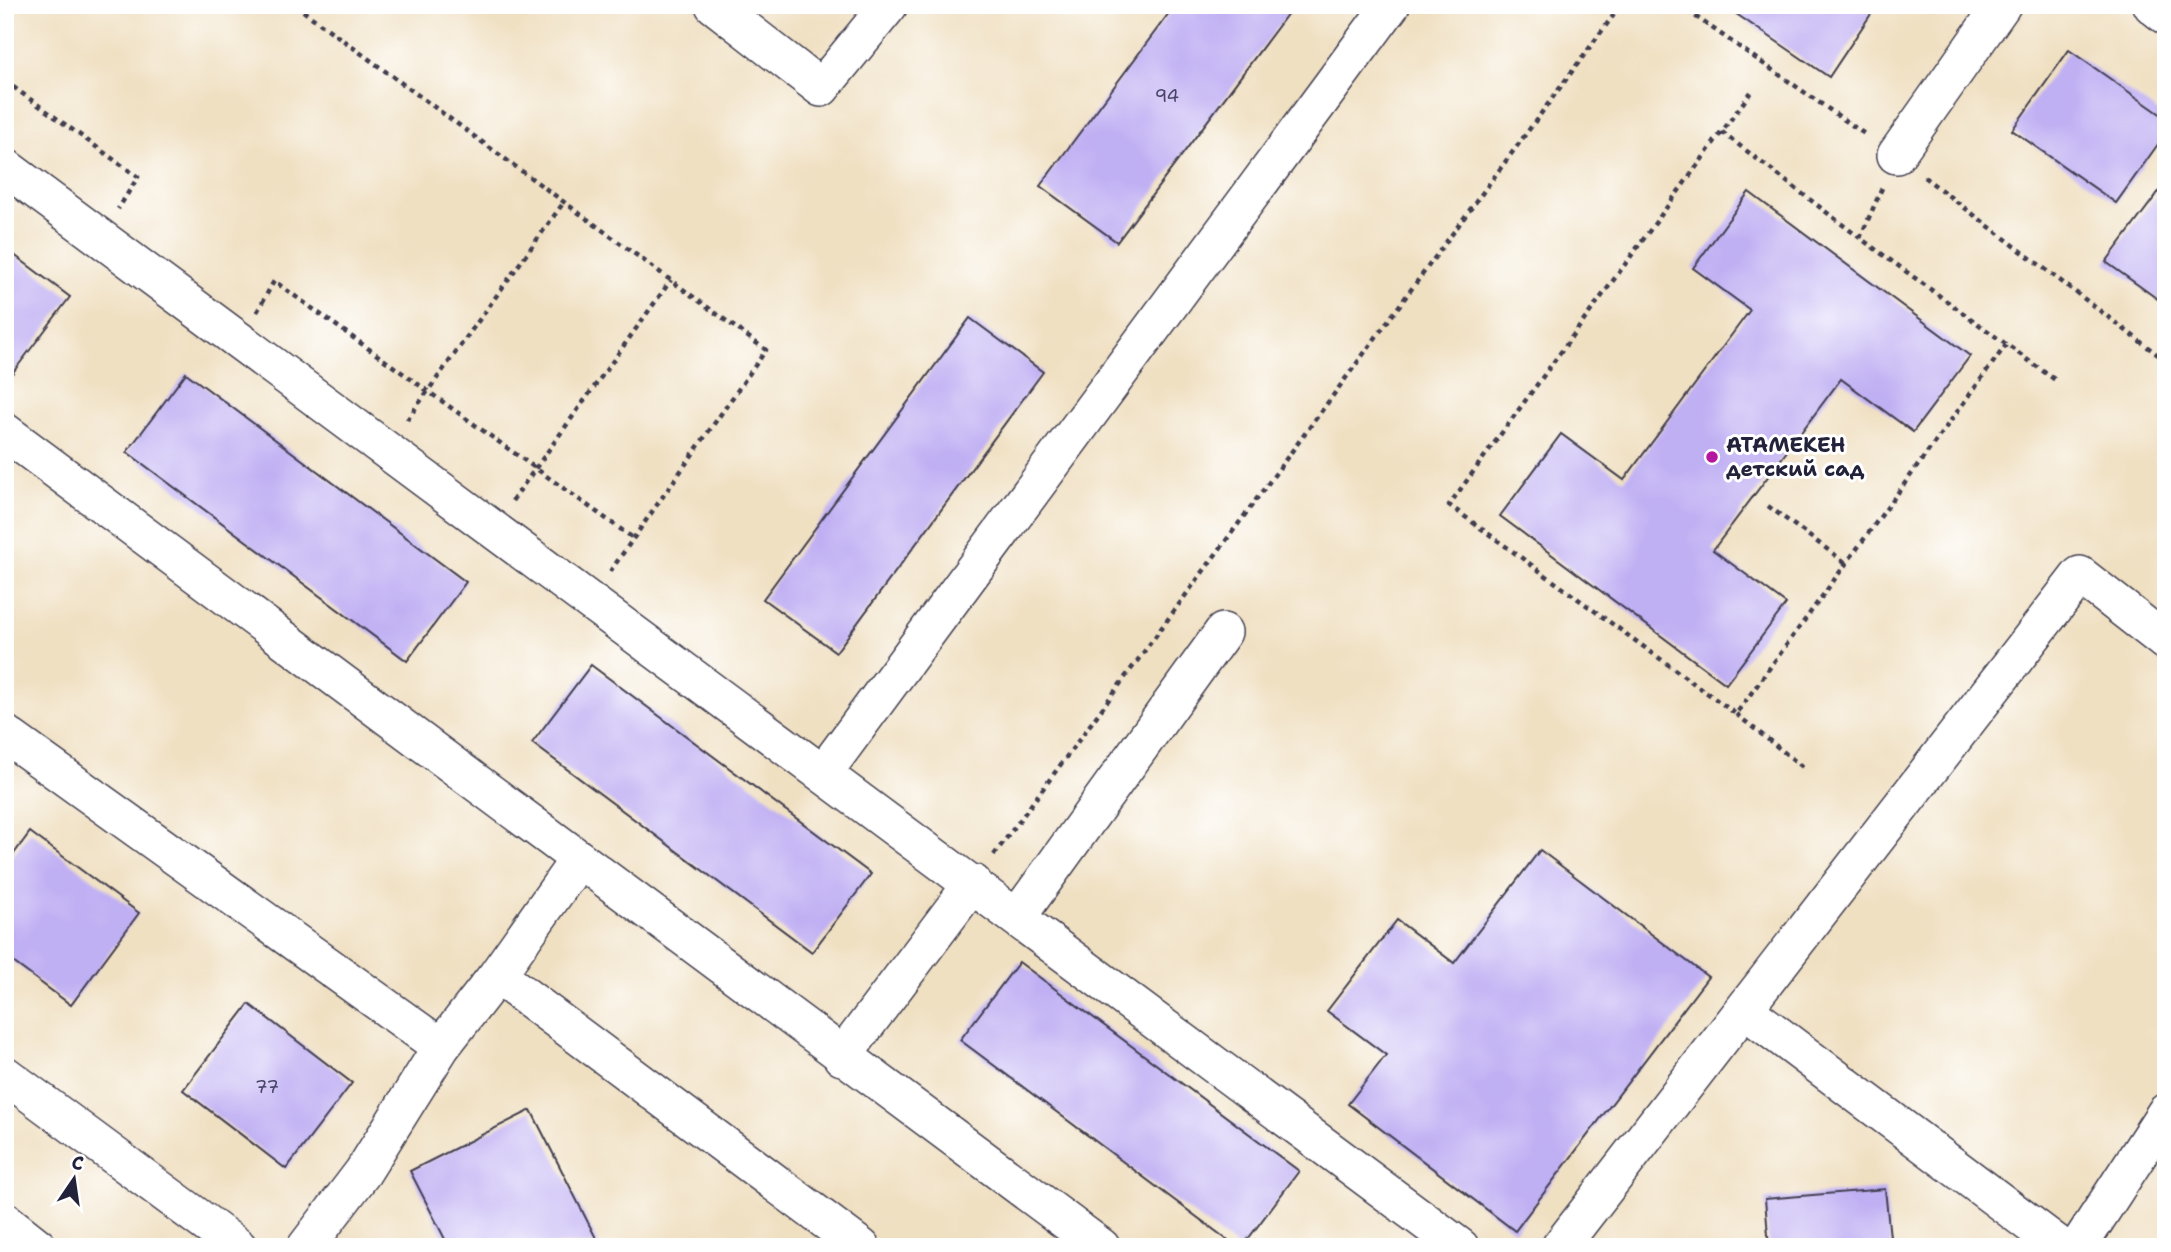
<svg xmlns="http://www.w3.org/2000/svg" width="2171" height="1252" font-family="'Shantell Sans',sans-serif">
<rect width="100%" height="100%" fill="#fff"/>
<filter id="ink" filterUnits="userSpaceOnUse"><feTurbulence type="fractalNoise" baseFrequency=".0143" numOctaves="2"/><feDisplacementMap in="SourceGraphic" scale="14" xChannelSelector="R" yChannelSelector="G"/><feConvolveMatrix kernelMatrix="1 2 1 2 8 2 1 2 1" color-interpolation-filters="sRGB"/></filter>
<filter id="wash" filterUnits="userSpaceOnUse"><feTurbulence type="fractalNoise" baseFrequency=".00686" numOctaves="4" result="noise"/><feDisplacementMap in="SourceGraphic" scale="28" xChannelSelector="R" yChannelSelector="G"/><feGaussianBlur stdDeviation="1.57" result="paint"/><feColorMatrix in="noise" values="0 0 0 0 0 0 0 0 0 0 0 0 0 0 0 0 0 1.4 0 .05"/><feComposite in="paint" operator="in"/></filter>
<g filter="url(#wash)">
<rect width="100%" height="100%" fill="#f0e0c2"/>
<g id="blocks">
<path fill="#bfaff3" d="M1175 5H1294L1117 242 1040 186Z
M1732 5H1877L1829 77 1729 9Z
M2069 50 2166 118V133L2116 203 2012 130Z
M2166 182V305L2106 262Z
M1749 192 1970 356 1913 432 1841 379 1713 550 1786 604 1726 684 1500 516 1561 434 1624 480 1750 310 1693 268Z
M5 248 70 297 11 375 5 371Z
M970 318 1043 372 836 652 763 599Z
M186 373 466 582 407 661 127 452Z
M591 665 871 874 812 952 532 743Z
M30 832 139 913 71 1005 5 956V866Z
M1540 850 1708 977 1515 1231 1348 1104 1386 1055 1327 1011 1397 920 1454 963Z
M1019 962 1299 1171 1242 1247H1237L960 1040Z
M249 1004 352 1083 286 1169 183 1090Z
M531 1110 599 1244 449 1247 410 1171Z
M1885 1189 1891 1247H1769L1765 1199Z"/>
</g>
</g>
<g filter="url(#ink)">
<use href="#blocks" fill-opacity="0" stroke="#413e4f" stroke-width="2"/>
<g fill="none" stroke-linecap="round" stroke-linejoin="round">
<g stroke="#413e4f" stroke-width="40">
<path id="minor" d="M714 5 821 88 889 5
M2152 5 2166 16
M1896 155 2002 5
M5 167 1460 1247
M5 432 579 859
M5 734 441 1047 497 975 579 859 1101 1247
M824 772 1391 5
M1018 916 1223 632
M497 975 861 1247
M1746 1011 2061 1247
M842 1057 973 883
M5 1075 238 1247
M5 1221 38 1247
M306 1247 363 1172 441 1047
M1560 1247 2080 575 2166 642
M2078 1247 2166 1112"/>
</g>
<path stroke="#413e4f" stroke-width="4.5" stroke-dasharray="5 5" stroke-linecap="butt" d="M295 5 766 350 609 573
M1679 5 1866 135
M5 81 138 177 118 209
M1751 92 1449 505 1736 714 2006 345
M1722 132 1860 238
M1924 177 2166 361
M1882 188 1860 238 2058 382
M257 312 274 281 633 538
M407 420 564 202
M512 501 671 280
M1768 506 1846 563
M1736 714 1804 768
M994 855 1621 5"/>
<use href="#minor" stroke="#fff" stroke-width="37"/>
</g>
</g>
<circle fill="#b5179e" stroke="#fff" stroke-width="2.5" cx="1712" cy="457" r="7"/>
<g text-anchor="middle" stroke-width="6" stroke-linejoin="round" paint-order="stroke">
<g font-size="18" fill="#494569">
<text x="1167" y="102">94</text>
<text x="267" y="1093">77</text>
</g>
<g font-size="21" font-weight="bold" fill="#22223b" stroke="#fff" text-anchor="start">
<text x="1726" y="452">АТАМЕКЕН<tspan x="1726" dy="24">детский сад</tspan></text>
</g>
</g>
<rect width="2171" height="1252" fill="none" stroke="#fff" stroke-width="28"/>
<g transform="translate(74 1179) rotate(13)" stroke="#ffffff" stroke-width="5" paint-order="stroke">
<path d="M0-5L12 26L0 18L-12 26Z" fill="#22223b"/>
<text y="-10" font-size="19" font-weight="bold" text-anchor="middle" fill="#22223b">С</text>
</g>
</svg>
